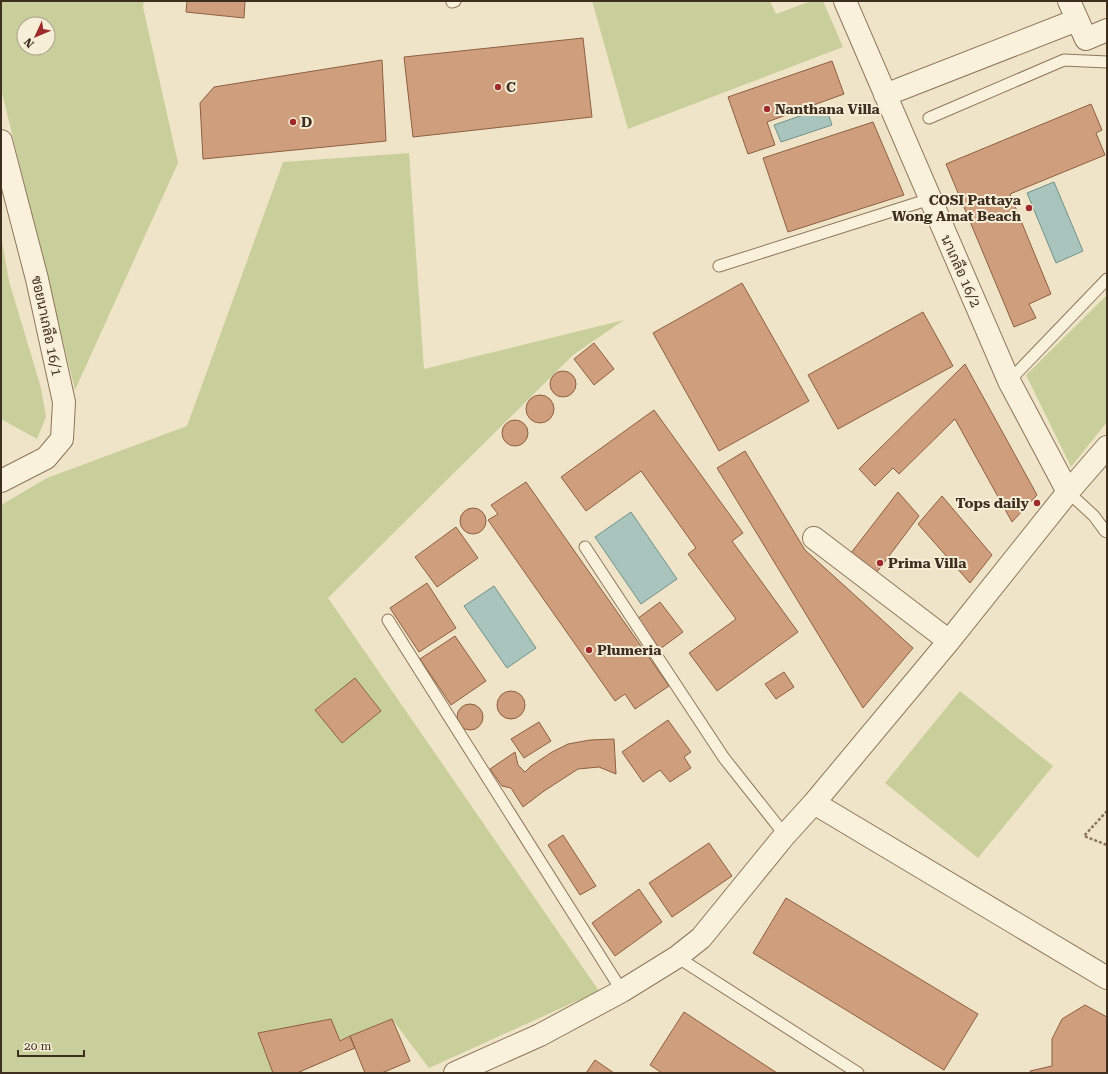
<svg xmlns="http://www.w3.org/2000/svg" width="1108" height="1074" font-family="'Roboto Serif',Sarabun,serif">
<rect width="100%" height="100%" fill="#f0e4c8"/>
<path fill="#c9cf9b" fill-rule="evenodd" d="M1 1H144L143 7 178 163 75 390 1 89ZM24 24H48V48H24Z
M592 1H770L776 14 811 1H823L843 47 628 129Z
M409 153 424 369 624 320 573 355 328 598 599 991 429 1068 392 1019 340 1041 331 1019 258 1033 273 1073H1V505L47 478 187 426 283 162Z
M1 236 9 281 41 388 46 417 37 439 1 419Z
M1107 295V422L1071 467 1026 375Z
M960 691 1053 766 978 858 885 783Z"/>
<path fill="#a9c4bc" stroke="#6f938a" d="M826 107 832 125 781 142 774 125Z
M1054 182 1083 251 1056 263 1027 193Z
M631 512 677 579 641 604 595 537Z
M494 586 536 648 507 668 464 606Z"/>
<path fill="#cf9f7d" stroke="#8d5f41" d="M187 1H245L244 18 186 12Z
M583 38 592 117 413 137 404 57Z
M382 60 386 141 203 159 200 103 214 87Z
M832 61 844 94 767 122 775 145 748 154 728 97Z
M1091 104 1102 130 1096 133 1105 155 1010 194 1051 294 1029 304 1036 318 1014 327 946 164Z
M873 122 904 195 788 232 763 158Z
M742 283 809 401 719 451 653 333Z
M923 312 953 366 838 429 808 375Z
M594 343 614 369 594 385 574 359Z
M965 364 1037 495 1012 522 955 419 899 474 893 468 875 486 859 469Z
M550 384a13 13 0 1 1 26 0a13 13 0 1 1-26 0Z
M526 409a14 14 0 1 1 28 0a14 14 0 1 1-28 0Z
M654 410 743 533 732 541 798 632 717 691 689 653 736 619 688 554 696 548 641 471 586 511 561 477Z
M502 433a13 13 0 1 1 26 0a13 13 0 1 1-26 0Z
M745 451 805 550 913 648 863 708 717 468Z
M526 482 669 686 635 709 625 694 615 701 488 520 498 514 491 505Z
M898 492 919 516 874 576 851 553Z
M942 496 992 555 970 583 918 524Z
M460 521a13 13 0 1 1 26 0a13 13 0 1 1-26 0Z
M456 527 478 558 437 587 415 557Z
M427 583 456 628 419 652 390 608Z
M660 602 683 632 660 649 637 619Z
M455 636 486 681 451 705 420 659Z
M784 672 794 687 776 699 765 684Z
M355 678 381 711 342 743 315 710Z
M497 705a14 14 0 1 1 28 0a14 14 0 1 1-28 0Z
M457 717a13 13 0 1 1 26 0a13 13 0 1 1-26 0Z
M668 720 691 752 684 757 691 768 670 782 660 770 643 782 622 752Z
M539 722 551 741 524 758 511 739Z
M614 739 616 774 599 767 578 769 544 791 523 807 511 788 502 786 490 769 515 752 518 765 525 772 531 766 552 752 568 744 590 740Z
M563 835 596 886 580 895 548 845Z
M709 843 732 876 672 917 649 883Z
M639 889 662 922 615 956 592 923Z
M786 898 978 1014 944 1070 753 953Z
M1085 1005 1107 1017V1073H1031L1030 1071 1052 1066V1039L1062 1019Z
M684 1012 777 1073H662L650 1065Z
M331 1019 340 1041 350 1036 355 1048 297 1073H273L258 1033Z
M392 1019 410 1061 382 1073H365L350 1036Z
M595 1060 614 1073H586Z"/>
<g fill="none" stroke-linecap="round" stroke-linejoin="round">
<g stroke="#8d765c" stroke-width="13">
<path id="service" d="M452 2 455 1
M929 118 1064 60 1107 62
M719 266 930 199
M1009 381 1107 279
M1068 492 1094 516 1105 531 1107 532
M585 547 724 758 785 835
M388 620 622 991
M677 957 858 1073"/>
</g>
<g stroke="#8d765c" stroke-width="24">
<path id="minor" d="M845 1 1009 381 1068 492
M1069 1 1086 39 1107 30
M885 95 1077 20
M1 141 37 279 64 402 62 439 46 458 1 481
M814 538 949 641
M814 803 1107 978
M455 1073 540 1035 622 991 677 957 701 938 785 835 814 803 949 641 1068 492 1107 447"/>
</g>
<path stroke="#8d765c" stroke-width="2.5" stroke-dasharray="3 2" stroke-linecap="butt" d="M1107 811 1084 836 1107 845"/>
<use href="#service" stroke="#faf1dc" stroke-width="11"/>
<use href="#minor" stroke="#faf1dc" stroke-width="22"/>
</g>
<g fill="#9e2a2b" stroke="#f7eed8" stroke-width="1.5">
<circle cx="498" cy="87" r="4"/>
<circle cx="767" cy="109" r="4"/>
<circle cx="293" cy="122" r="4"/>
<circle cx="1029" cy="208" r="4"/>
<circle cx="1037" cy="503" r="4"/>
<circle cx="880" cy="563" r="4"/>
<circle cx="589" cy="650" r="4"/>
</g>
<g text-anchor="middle" stroke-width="4" stroke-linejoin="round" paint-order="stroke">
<g font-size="14" font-weight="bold" fill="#3d2e20" stroke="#f7eed8" text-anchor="start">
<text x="506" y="92">C</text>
<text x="775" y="114">Nanthana Villa</text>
<text x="301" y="127">D</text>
<text x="1021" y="205" text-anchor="end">COSI Pattaya<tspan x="1021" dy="16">Wong Amat Beach</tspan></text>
<text x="1029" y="508" text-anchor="end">Tops daily</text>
<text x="888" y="568">Prima Villa</text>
<text x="597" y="655">Plumeria</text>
</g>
<g font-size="14" fill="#3d2e20" stroke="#f7eed8">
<text transform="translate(961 271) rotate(66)" y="5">นาเกลือ 16/2</text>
<text transform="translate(47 326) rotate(78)" y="5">ซอยนาเกลือ 16/1</text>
</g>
</g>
<rect width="1108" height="1074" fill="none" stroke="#3d2e20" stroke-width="4"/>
<g transform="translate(36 36) rotate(226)"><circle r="19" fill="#f7eed8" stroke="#ada18e"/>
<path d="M0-3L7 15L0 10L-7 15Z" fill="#9e2a2b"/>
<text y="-6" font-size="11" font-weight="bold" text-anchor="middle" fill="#3d2e20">N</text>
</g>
<path d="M18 1050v6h66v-6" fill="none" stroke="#3d2e20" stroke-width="2"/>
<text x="24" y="1050" font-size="12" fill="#3d2e20" stroke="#f7eed8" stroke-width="3" paint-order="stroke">20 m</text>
</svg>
